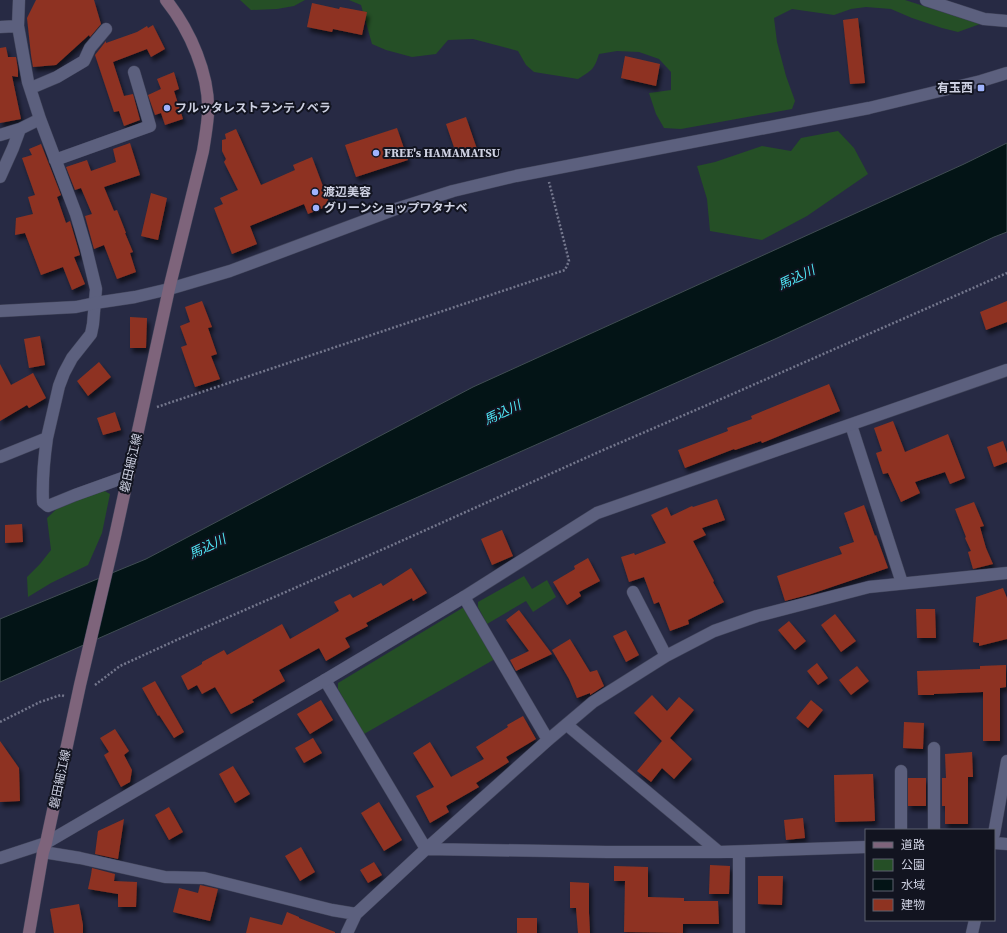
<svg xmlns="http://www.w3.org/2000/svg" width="1007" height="933" font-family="'Source Serif 4','Noto Sans JP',serif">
<defs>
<filter id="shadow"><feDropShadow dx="2.5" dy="4.5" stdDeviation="2" flood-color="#0009"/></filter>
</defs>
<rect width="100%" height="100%" fill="#272a44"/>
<path fill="#254f26" d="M240 0H305L294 6 277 9 251 10Z
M349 0H905L980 24 958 32 942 28 912 18 891 9 866 7 851 9 834 15 792 9 774 18 777 42 786 76 795 101 792 109 681 129 664 128 656 114 649 93 671 90V72L659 59 639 52 617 51 599 54C594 70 592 70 578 79L534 72 526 65 518 51 473 39 448 40 436 54 412 57 386 50 372 44 361 5Z
M838 131 854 148 868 174 807 216 762 240 710 231 707 199 697 166 715 162 762 146 791 151 801 138Z
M101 489 110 494 102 533 88 565 51 583 28 597 27 577 40 564 51 550 47 518 64 502Z
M524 576 532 589 547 580 556 597 533 612 526 601 487 624 478 607V602Z
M464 607 495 659 364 734 338 689V683Z"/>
<path fill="#031416" stroke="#404d53" d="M1007 143V232L994 237 775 339 0 682V619L146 559 473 387 964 164Z"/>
<path fill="#8e3321" filter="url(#shadow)" d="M36 0H94L101 24 90 37 89 35 56 65 33 67 31 55 27 18Z
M312 3 339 9 340 7 367 12 362 35 333 29 332 32 307 27Z
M858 18 865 83 850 84 843 20Z
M153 25 165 49 151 57 147 49 113 62 124 96 133 94 140 120 124 126 119 111 114 112 95 55 106 41V43L137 32 147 26 148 28Z
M6 47 8 57H16L18 70V77L12 76 21 119 0 123V48Z
M625 56 660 64 656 86 621 78Z
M174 72 179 89 174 91 183 119 165 125 161 113 155 115 148 95 161 89 157 79Z
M466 117 477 149 457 156 446 124Z
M397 128 408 160 356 177 345 145Z
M236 129 261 185 295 170 293 165 312 157 330 205 308 214 304 204 250 226 257 244 232 254 214 208 223 204 220 198 238 190 224 162 226 159 222 151V140L226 139 225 134Z
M130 143 140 175 104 187 114 211 117 210 126 233H125L133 252 130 253 136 272 117 279 104 245 94 249 85 216 92 214 81 188 75 190 66 167 87 160 91 171 116 162 113 149Z
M41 144 61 195 57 197 66 223 70 221 80 255 74 257 85 284 72 290 63 267 41 275 25 233 15 235 16 218 33 214 28 197 35 195 22 158 32 155 29 149Z
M151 193 167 198 158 240 141 236Z
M202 301 212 327 208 328 217 354 211 356 220 379 195 387 181 347 187 345 180 326 190 322 185 307Z
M1007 301V322L986 330 980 312Z
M130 317 147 318 146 348H130Z
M40 336 45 365 29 368 24 339Z
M99 362 111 377 88 396 77 381Z
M0 364 11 385 33 373 46 398 29 408 27 405 0 421Z
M829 384 840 411 762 443 761 441 735 450 734 449 685 468 678 450 728 431 727 428 752 419 751 416Z
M115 412 121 430 103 435 97 418Z
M893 421 905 452 948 434 965 478 950 484 945 472 915 482 920 493 901 502 888 473 883 474 876 453 882 451 874 428Z
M1003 441 1007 453V462L994 467 987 447Z
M717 499 725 520 702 528 706 535 693 541 714 581 713 582 724 602 688 620 689 624 670 631 659 602 654 604 644 577 629 582 621 557 634 553 635 555 666 543 651 515 667 507 671 516 692 506 693 507Z
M974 502 984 526 980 527 986 548 993 564 973 569 968 552 971 551 965 538 966 537 955 509Z
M864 505 875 536 876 535 888 568 811 594 785 601 777 576 842 554 839 547 854 542 844 513Z
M22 524 23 542 5 543V525Z
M502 530 513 556 492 565 481 539Z
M588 558 600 581 579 592 581 596 567 605 553 582 575 569 574 566Z
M411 568 427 593 413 601 412 598 366 623 368 626 345 638 350 647 326 661 319 648 279 670 285 681 252 700 254 702 231 714 215 687 202 694 197 685 188 690 181 676 202 664V662L224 650 227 655 282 624 290 639 339 611 334 602 350 594 353 598 381 583 383 586Z
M1003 588 1007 598V639L979 646V643L973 642 976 597Z
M916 609H935L936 638H917Z
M519 610 552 654 516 671 510 660 529 651 506 620Z
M835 614 856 641 841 652 821 625Z
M789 621 806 641 795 650 778 630Z
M626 630 639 655 626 662 613 636Z
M570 639 590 672 597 670 604 686 590 695V693L577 698 569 679 552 650Z
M817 663 828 678 818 685 807 671Z
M1006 665V687L1000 688V741H983V692L934 694V695H918L917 671 980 669V666Z
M857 666 869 681 851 695 839 680Z
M155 681 184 732 174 738 159 715 158 716 142 688Z
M652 695 667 711 679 697 694 710 670 738 692 759 674 779 662 768 651 782 637 771 662 741 634 713Z
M321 700 333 720 310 734 297 714Z
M811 700 823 710 808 728 796 718Z
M523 716 536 739 506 757 509 762 476 783 479 787 446 806 449 812 430 823 416 796 434 787 413 753 430 742 451 777 484 759 476 747 508 727 507 725Z
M904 722 924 723 923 749 903 748Z
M115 729 129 751 124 755 132 770 130 782 121 787 104 755 109 752 100 738Z
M313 738 322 753 304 763 295 748Z
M0 741 19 768 20 801 0 802Z
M972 752 973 777H968V824H945V806H942V778H946L945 754Z
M233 766 250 794 235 803 219 774Z
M873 774 875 821 835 822 834 775Z
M908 778H926V806H908Z
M379 802 402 840 384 851 361 813Z
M169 807 183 832 169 840 155 815Z
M803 818 805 838 786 840 784 820Z
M124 819 118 859 95 854 98 831Z
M301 847 315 872 300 881 285 856Z
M374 862 382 875 368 883 360 870Z
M710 865 730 866 729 894H709Z
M614 866 648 867V897L684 898V901H718L719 924H683V933L624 932 625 881H614Z
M92 868 115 874 114 881 137 882 136 907H118V894L88 889 91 875Z
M758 876H783L782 905 758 904Z
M570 882 589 883V913L590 933H578L576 908H570Z
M200 885 218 889 210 921 173 912 179 888 198 893Z
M79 904 83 925V933H54L50 909Z
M287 912 299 917V918L335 932V933H246L250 917 282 925Z
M517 918H537V933H517Z"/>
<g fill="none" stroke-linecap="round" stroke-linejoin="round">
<g stroke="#41445a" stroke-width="13">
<path id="minor" d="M926 0 984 19 1007 21
M0 27 18 26
M31 88 57 77 84 61 90 48 106 29
M0 135 20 129
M55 160 150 126 134 72
M0 177 13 148 20 129 40 119 28 82 18 26 19 0
M851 425 902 583
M47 438C44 459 42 480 43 502L48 506 75 495 128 476
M0 457 47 438 59 386 64 373 72 358 91 334 93 324 96 289 86 248 76 214 40 119
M633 592 666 656
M464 597 548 740
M325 680 426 849 607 852H719L866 847
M567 725 719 852
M934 748V830
M901 830V771
M994 834 1007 761
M994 843 1007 844
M43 852 80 858 165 877 204 878 332 910 356 914
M0 858 46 843
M347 933 356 914 426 849 548 740 593 702 666 656 714 631 757 616 869 587 1007 573
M739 933V852
M972 933 975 920"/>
</g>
<g stroke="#41445a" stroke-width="13">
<path id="tertiary" d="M0 311 76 307 95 303 135 297 169 289 230 271 396 209 453 191 516 176 869 108 981 81 1007 73
M46 843 325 680 464 597 597 513 1007 370"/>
</g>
<g stroke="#41445a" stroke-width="13">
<path id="secondary" d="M29 933 43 852 46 843 80 685 115 536 169 289 203 151C205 139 207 127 208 114 210 75 190 30 166 0"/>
</g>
<path stroke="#74778d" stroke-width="2.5" stroke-dasharray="2 2" stroke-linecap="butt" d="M157 407 565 270 569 261 549 182
M95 685 120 666 181 638 388 547 601 451 728 396 1007 273
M0 722 40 702 61 695 64 696"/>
<use href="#minor" stroke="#5c607e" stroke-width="12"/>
<use href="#tertiary" stroke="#5c607e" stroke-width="12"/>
<use href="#secondary" stroke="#7e647b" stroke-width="12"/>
</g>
<g fill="#9fb3fd" stroke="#121420" stroke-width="1.5">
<rect x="977" y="84" width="8" height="8" rx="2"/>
<circle cx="167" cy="108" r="4"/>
<circle cx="376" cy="153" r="4"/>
<circle cx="315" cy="192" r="4"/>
<circle cx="316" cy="208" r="4"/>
</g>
<g text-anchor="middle" stroke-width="4" stroke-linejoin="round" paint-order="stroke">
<g font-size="12" font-weight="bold" fill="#ced1e2" stroke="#121420" text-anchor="start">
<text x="973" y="92" text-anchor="end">有玉西</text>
<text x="175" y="112">フルッタレストランテノベラ</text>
<text x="384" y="157">FREE's HAMAMATSU</text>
<text x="323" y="196">渡辺美容</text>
<text x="324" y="212">グリーンショップワタナベ</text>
</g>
<g font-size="12" fill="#ced1e2" stroke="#121420">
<text transform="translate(131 463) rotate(-77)" y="4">磐田細江線</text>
<text transform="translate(60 779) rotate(-78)" y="4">磐田細江線</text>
</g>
<g font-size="13" font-style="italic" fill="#50e8f8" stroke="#121420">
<text transform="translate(796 277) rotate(-25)" y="5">馬込川</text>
<text transform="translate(502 412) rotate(-25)" y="5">馬込川</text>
<text transform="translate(207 546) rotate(-25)" y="5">馬込川</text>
</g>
</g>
<rect x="865" y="829" width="130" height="92" fill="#121420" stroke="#5d606e"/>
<rect x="873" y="842" width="20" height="6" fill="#7e647b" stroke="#5d606e"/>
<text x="901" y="849" font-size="12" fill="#ced1e2">道路</text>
<rect x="873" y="859" width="20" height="12" fill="#254f26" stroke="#5d606e"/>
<text x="901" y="869" font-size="12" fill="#ced1e2">公園</text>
<rect x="873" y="879" width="20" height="12" fill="#031416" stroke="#5d606e"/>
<text x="901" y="889" font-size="12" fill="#ced1e2">水域</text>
<rect x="873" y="899" width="20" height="12" fill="#8e3321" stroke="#5d606e"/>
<text x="901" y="909" font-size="12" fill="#ced1e2">建物</text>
</svg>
